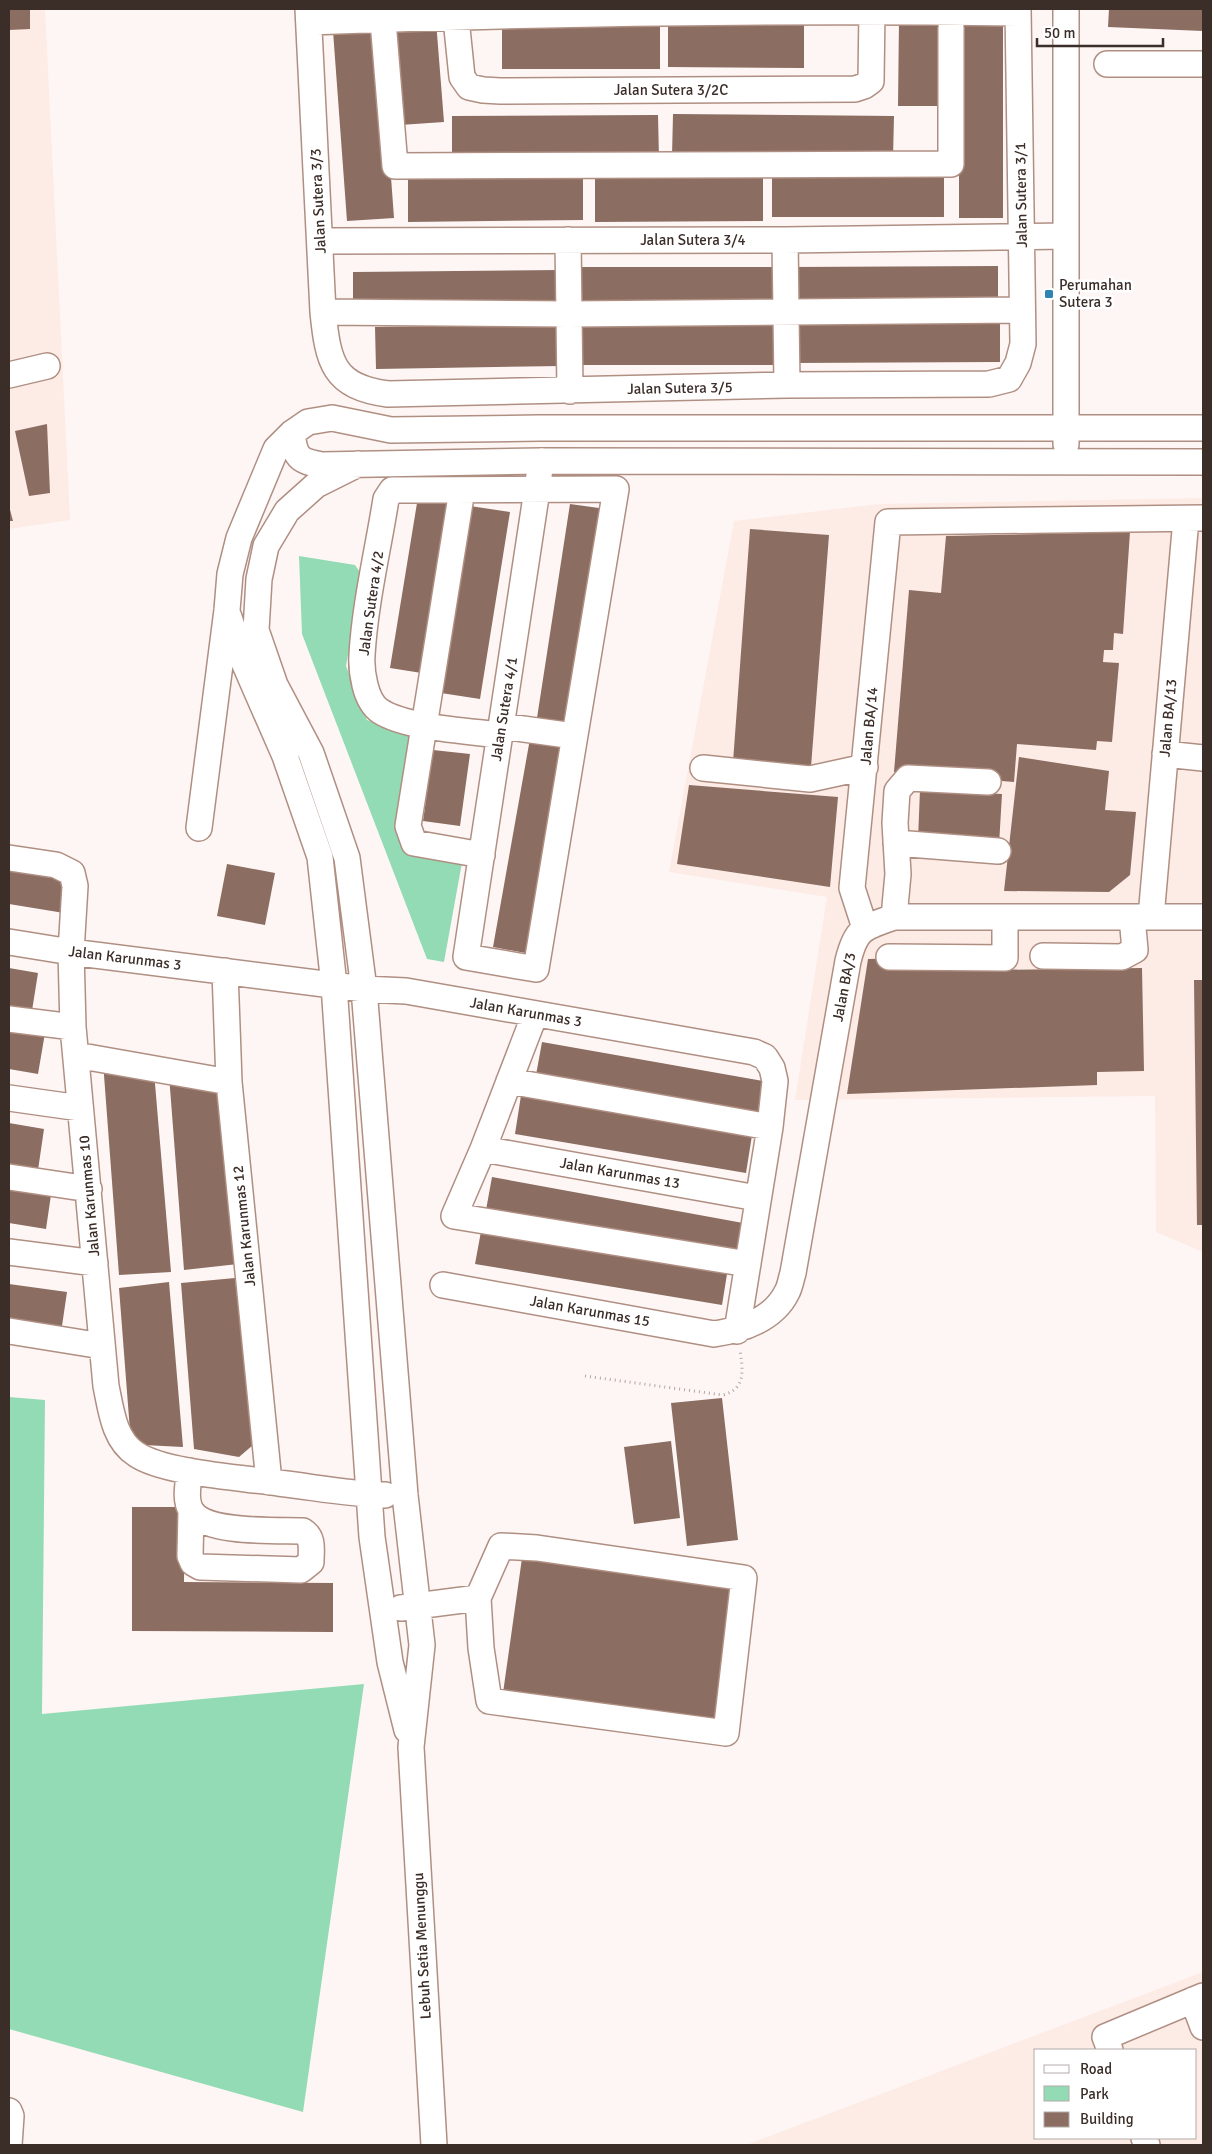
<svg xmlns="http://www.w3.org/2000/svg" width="1212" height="2154" font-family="Signika,sans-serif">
<rect width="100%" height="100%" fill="#fef6f4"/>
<path fill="#fdebe5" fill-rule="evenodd" d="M9 9H45L70 520 9 529Z
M1203 498V1252L1156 1232 1155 1096 795 1100 827 897 669 872 734 521 880 504Z
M1203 1972V2145H746ZM1036 2050H1196V2138H1036Z"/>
<path fill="#93dbb4" d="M299 556 355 565 362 575 346 666 367 720 415 735 402 827 463 857 444 962 427 959 302 634Z
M9 1397 45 1400 42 1714 364 1684 303 2112 9 2029Z"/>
<path fill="#8b6d61" d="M9 9H30V29L9 30Z
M1109 9H1203V31L1108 27Z
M668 20 804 21V68L668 67Z
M899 20H945L944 106H898Z
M436 21 444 122 400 125 392 24Z
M502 22H660V69H502Z
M959 22H1003V218H959Z
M380 27 394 218 347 221 333 31Z
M673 114 894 116 893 158 672 156Z
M658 115 659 159 452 160V116Z
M583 171V220L408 222V173Z
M763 171V221L595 222V172Z
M944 171V217H772V172Z
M998 266V306H791V267Z
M574 267H778V309L574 310Z
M561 270V309L353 311V272Z
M1000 322V362L790 363V323Z
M562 324V366L376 369 375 327Z
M778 324V365H573V325Z
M47 424 50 493 29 496 15 431Z
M418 497 457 504 428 674 390 668Z
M570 504 606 509 573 724 537 718Z
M9 506 13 521H9Z
M470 506 510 512 480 699 441 693Z
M750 529 829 535 811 767 733 762Z
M1130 532 1123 634 1114 633 1113 650H1104L1103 662 1119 663 1112 742 1097 741 1096 750 1017 744 1014 782 894 772 909 590 941 593 946 536Z
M531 733 568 739 531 954 493 947Z
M433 750 470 754 460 826 423 821Z
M1019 757 1109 771 1105 810 1136 812 1130 875 1109 892 1004 891Z
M689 785 838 797 830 887 677 864Z
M920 790 1002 794 999 845 918 840Z
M9 864 71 874 64 913 9 904Z
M227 864 275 873 265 925 217 916Z
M910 958V971L1142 968 1144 1071 1097 1072V1085L847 1094 868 959Z
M9 968 38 973 31 1017 9 1014Z
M1194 980H1203V1225H1197Z
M9 1028 45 1033 38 1074 9 1069Z
M542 1042 763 1081 757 1115 536 1075Z
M103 1062 154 1072 171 1272 119 1275Z
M169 1075 223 1087 238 1264 184 1270Z
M522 1089 753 1129 746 1173 515 1134Z
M9 1123 44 1129 38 1170 9 1165Z
M492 1177 743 1223 737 1256 486 1210Z
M9 1182 52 1188 46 1229 9 1223Z
M482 1226 728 1268 722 1305 475 1264Z
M235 1278 253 1445 239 1457 194 1449 181 1283Z
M169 1282 183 1447 144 1445 130 1431 119 1288Z
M9 1284 67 1292 62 1326 9 1319Z
M722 1398 738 1540 687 1546 671 1403Z
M671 1441 680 1518 634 1524 624 1447Z
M132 1507H185L184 1582 333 1583V1632L132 1631Z
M523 1551 737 1581 717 1723 503 1693Z"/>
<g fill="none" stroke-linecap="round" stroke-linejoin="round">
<g stroke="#b08f83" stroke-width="28">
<path id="minor" d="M308 9 323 312C328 362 333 387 388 394L787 385 989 384 1009 379 1018 363 1023 344 1018 9
M382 9 395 166 951 164V9
M455 9 462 77 469 87 483 90 500 91 855 89 864 86 871 81 872 9
M309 22C545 13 782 10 1018 13
M1107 64H1203
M568 240 570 391
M785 240 787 385
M321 241 785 240 1065 236
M323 312 569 314 1022 310
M9 375 47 366
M292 433C295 457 298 461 322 465L541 461 1203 462
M1066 444V9
M358 464 316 485 287 511 266 546 259 579 256 630 275 685 311 753 347 858 364 989 405 1495 422 1645 411 1747 434 2145
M462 490 408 826 414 843 482 855
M229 617 243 660 285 756 320 857 334 985 372 1537 390 1662 407 1730
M501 726 574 736
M500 735C468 731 406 728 380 711 365 701 361 671 362 655 365 603 378 550 386 499L392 490 616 489 536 969 466 957 537 490 541 461
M1165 754 1203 758
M703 768 810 779 865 767
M199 828 227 610 230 574 239 538 276 449 292 433 308 422 332 418 391 430 539 428H1203
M896 843 998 851
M9 858 56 865 72 873 75 886 71 952 73 1027 106 1386C111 1410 114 1440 136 1454 163 1473 244 1478 278 1483 313 1487 349 1494 385 1495
M894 917 898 874 895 823 897 791 908 778 988 782
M1151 917 1186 519
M865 928 852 888 888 522 1203 518
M9 942 71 952 364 989 406 991 754 1052 765 1057 772 1068 775 1081 770 1127 737 1331
M1043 956 1122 957 1135 950 1132 917
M889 957 1005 958V917
M225 971 229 1082 269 1482
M535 1014 483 1149 454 1216 748 1264
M9 1019 73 1027
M76 1055 229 1082
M509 1081 770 1127
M9 1098 80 1108
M483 1149 757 1198
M9 1177 89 1189
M9 1252 95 1263
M443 1285 714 1334C742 1330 774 1319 787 1292 790 1287 791 1279 793 1273L848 961C856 928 863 928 894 917H1203
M9 1331 102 1346
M190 1471C188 1483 184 1501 192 1512 207 1534 277 1530 303 1531 314 1538 311 1550 311 1562L301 1570 200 1567 193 1563 190 1556 191 1511
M501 1546 537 1548 744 1578 726 1733 489 1701 481 1648 478 1598Z
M401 1608 478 1598
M1193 2000 1203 2027
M1110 2050 1105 2037 1203 1996
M9 2111 11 2116 9 2145
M1144 2138 1147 2145"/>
</g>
<path stroke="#b0a6a3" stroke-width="3" stroke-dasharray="1 4" stroke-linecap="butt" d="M585 1376 723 1395C746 1389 743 1370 740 1350"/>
<use href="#minor" stroke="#fff" stroke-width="25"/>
</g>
<rect fill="#2f84b3" stroke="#fff" stroke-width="2" x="1044" y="289" width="10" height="10" rx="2.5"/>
<g text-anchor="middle" stroke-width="5" stroke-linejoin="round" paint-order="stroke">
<g font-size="15" fill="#3b2d28" stroke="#fff">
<text x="671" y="95">Jalan Sutera 3/2C</text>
<text transform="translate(1021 195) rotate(-91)" y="5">Jalan Sutera 3/1</text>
<text transform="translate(318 201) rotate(-93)" y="5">Jalan Sutera 3/3</text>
<text x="693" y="245">Jalan Sutera 3/4</text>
<text transform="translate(680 388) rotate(-1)" y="5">Jalan Sutera 3/5</text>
<text transform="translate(371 603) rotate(-82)" y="5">Jalan Sutera 4/2</text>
<text transform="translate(504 709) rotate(-81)" y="5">Jalan Sutera 4/1</text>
<text transform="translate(1168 718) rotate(-85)" y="5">Jalan BA/13</text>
<text transform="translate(869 726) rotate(-85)" y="5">Jalan BA/14</text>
<text transform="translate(125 958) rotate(7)" y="5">Jalan Karunmas 3</text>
<text transform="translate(844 987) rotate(-79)" y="5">Jalan BA/3</text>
<text transform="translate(526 1012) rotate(10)" y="5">Jalan Karunmas 3</text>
<text transform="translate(620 1173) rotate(10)" y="5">Jalan Karunmas 13</text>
<text transform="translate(89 1196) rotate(-95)" y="5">Jalan Karunmas 10</text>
<text transform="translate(244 1226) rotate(-96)" y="5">Jalan Karunmas 12</text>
<text transform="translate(590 1311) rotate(10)" y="5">Jalan Karunmas 15</text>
<text transform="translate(422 1946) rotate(-93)" y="5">Lebuh Setia Menunggu</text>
</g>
<g font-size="15" fill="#3b2d28" stroke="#fff" text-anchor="start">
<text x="1059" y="290">Perumahan<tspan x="1059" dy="17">Sutera 3</tspan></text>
</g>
</g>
<rect width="1212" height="2154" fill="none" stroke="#3b2d28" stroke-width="20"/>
<rect x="1034" y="2049" width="162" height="90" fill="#ffffff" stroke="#b1aba9"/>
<rect x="1044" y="2065" width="25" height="8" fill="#ffffff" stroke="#b1aba9"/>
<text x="1080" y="2074" font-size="15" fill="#3b2d28">Road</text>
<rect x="1044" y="2086" width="25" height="15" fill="#93dbb4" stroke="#b1aba9"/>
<text x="1080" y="2099" font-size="15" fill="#3b2d28">Park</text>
<rect x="1044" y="2112" width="25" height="15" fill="#8b6d61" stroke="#b1aba9"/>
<text x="1080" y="2124" font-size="15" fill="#3b2d28">Building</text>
<path d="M1037 38v8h126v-8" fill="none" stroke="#3b2d28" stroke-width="2.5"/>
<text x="1044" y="38" font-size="15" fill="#3b2d28" stroke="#ffffff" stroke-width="4" paint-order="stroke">50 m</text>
</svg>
